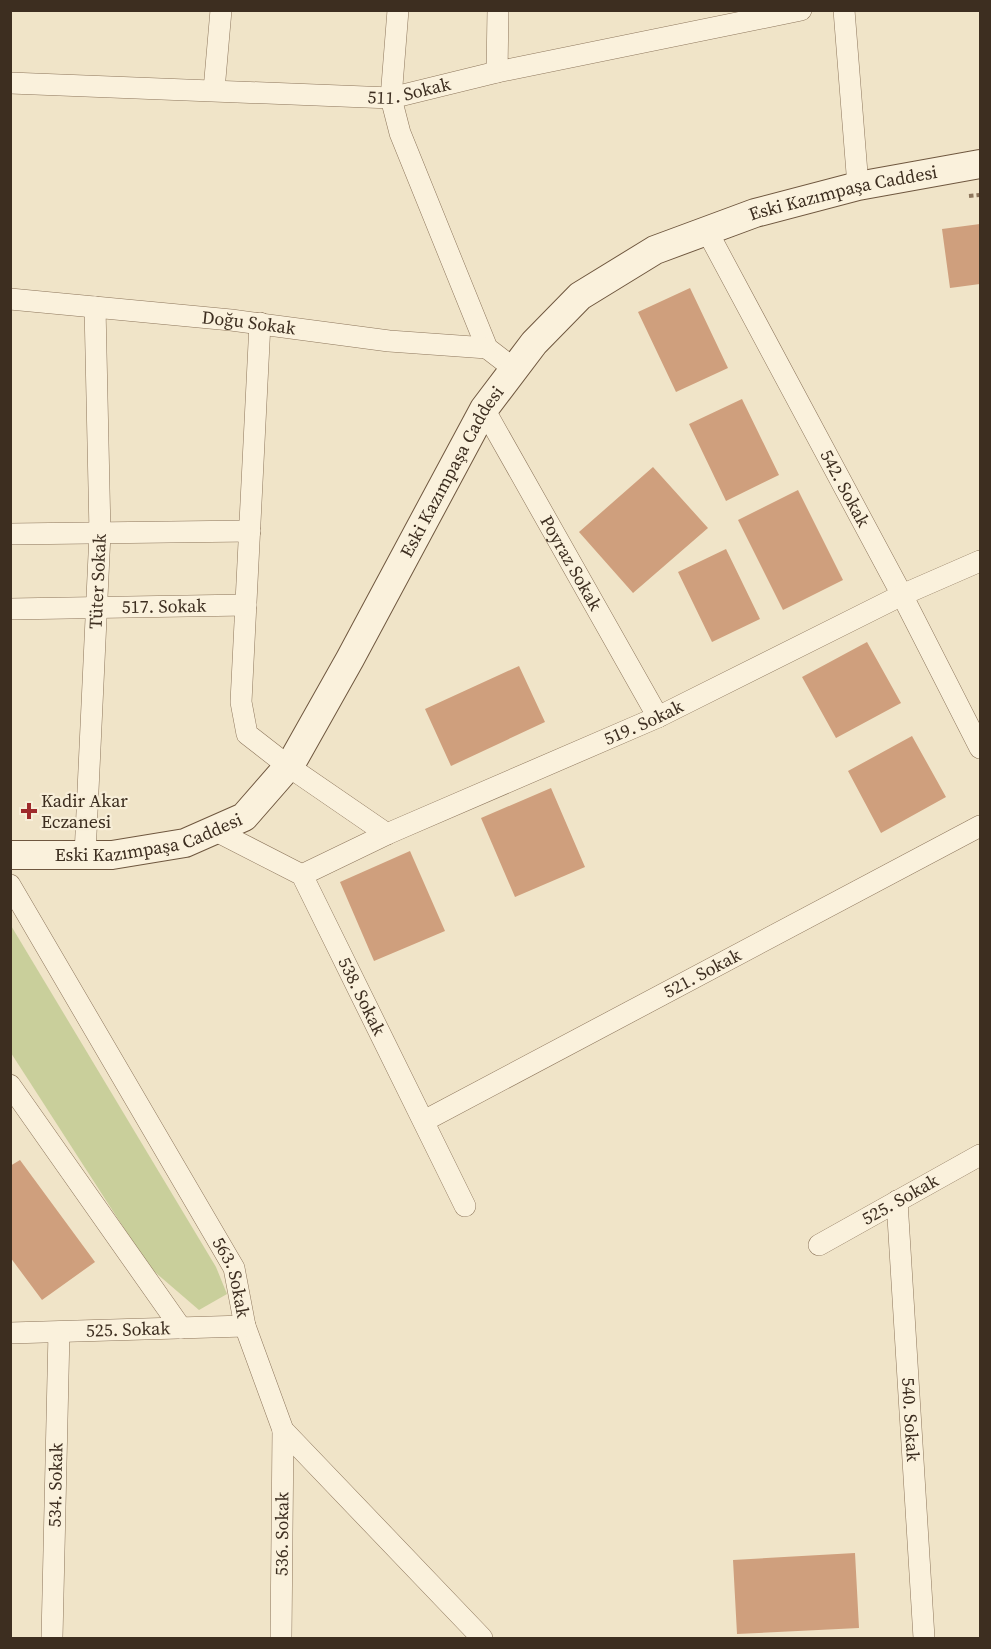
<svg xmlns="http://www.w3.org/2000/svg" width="991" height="1649" font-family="'Source Serif 4',serif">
<rect width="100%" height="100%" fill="#f0e4c8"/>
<path fill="#c9cf9b" d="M10 924 216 1267 227 1294 199 1310 149 1267 11 1053Z"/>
<path fill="#cf9f7d" d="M980 224V284L950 288 942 229Z
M690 288 728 368 676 392 638 312Z
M742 399 779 475 726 501 689 424Z
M653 467 708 528 633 593 579 532Z
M798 490 843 580 783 610 738 520Z
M726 549 760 619 712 642 678 572Z
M867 642 901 703 836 738 802 677Z
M519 666 545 722 451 766 425 709Z
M912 736 946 797 881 833 848 771Z
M551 788 585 867 515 897 481 818Z
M410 851 445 931 374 961 340 882Z
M20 1160 95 1262 42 1300 10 1257V1166Z
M855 1553 859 1628 737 1634 733 1560Z"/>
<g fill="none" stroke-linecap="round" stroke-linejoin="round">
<g stroke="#8d765c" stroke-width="22">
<g id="street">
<path d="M398 10 391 98 400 133 487 348 513 368"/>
<path d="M844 10 858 186"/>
<path d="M497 72 498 10"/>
<path id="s1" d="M10 83 391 98 497 72 801 10"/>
<path d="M214 90 221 10"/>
<path id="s2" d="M707 231 902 595 980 748"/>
<path id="s3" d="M10 299 231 320 389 341 487 348"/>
<path d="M260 323 241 702 247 734 288 766 387 834"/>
<path id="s4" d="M484 409 658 717"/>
<path d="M10 534 250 531"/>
<path id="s5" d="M10 609 246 605"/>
<path id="s6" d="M214 830 302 875 465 1206"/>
<path id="s7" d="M85 855 100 533 95 307"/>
<path id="s8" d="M302 875 387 834 658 717 902 595 980 561"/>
<path id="s9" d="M10 885 234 1268 245 1326 283 1430 482 1638"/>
<path d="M10 1085 181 1328"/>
<path id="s10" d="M424 1121 980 826"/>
<path id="s11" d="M897 1201 924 1638"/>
<path id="s12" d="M819 1245 980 1155"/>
<path id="s13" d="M10 1333 245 1326"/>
<path id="s14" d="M52 1638 59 1332"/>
<path id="s15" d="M281 1638 283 1430"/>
</g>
</g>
<g stroke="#6f573f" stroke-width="30">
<g id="secondary">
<path id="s16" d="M10 855H112L185 843 244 817 292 762 350 659 484 409 534 343 580 296 655 250 755 213 858 186 980 164"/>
</g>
</g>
<path stroke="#8d765c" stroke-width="4" stroke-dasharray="4.5 3" stroke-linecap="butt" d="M969 196 980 195"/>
<use href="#street" stroke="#faf1dc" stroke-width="21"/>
<use href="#secondary" stroke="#faf1dc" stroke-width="28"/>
</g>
<path fill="#9e2a2b" stroke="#f7eed8" stroke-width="2" d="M26 802h6v6h6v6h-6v6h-6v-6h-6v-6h6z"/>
<g text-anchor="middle" stroke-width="4.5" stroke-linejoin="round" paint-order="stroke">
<g font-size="18" fill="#3d2e20" stroke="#f7eed8">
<text dy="6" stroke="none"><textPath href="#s1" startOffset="400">511. Sokak</textPath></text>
<text dy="6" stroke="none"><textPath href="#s16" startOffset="1149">Eski Kazımpaşa Caddesi</textPath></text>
<text dy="6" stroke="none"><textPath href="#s3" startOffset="240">Doğu Sokak</textPath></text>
<text dy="6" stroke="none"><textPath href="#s16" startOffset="645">Eski Kazımpaşa Caddesi</textPath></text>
<text dy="6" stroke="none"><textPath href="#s2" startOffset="292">542. Sokak</textPath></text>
<text dy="6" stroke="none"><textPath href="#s4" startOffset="177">Poyraz Sokak</textPath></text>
<text dy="6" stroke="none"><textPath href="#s7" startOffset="274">Tüter Sokak</textPath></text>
<text dy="6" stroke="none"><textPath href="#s5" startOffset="154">517. Sokak</textPath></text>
<text dy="6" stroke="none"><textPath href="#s8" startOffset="374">519. Sokak</textPath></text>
<text dy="6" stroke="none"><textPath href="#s16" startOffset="141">Eski Kazımpaşa Caddesi</textPath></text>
<text dy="6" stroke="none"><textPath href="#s10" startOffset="315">521. Sokak</textPath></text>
<text dy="6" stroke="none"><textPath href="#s6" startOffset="234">538. Sokak</textPath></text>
<text dy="6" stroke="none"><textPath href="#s12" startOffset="93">525. Sokak</textPath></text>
<text dy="6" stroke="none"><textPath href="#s9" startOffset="452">563. Sokak</textPath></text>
<text dy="6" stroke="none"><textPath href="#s13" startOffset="118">525. Sokak</textPath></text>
<text dy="6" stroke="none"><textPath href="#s11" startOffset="219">540. Sokak</textPath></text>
<text dy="6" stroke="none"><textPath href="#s14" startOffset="153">534. Sokak</textPath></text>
<text dy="6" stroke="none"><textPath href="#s15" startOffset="104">536. Sokak</textPath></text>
</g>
<g font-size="18" fill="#3d2e20" stroke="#f7eed8" text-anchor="start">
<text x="41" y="807">Kadir Akar<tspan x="41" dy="21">Eczanesi</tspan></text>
</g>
</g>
<rect width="991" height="1649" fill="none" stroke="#3d2e20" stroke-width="24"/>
</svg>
